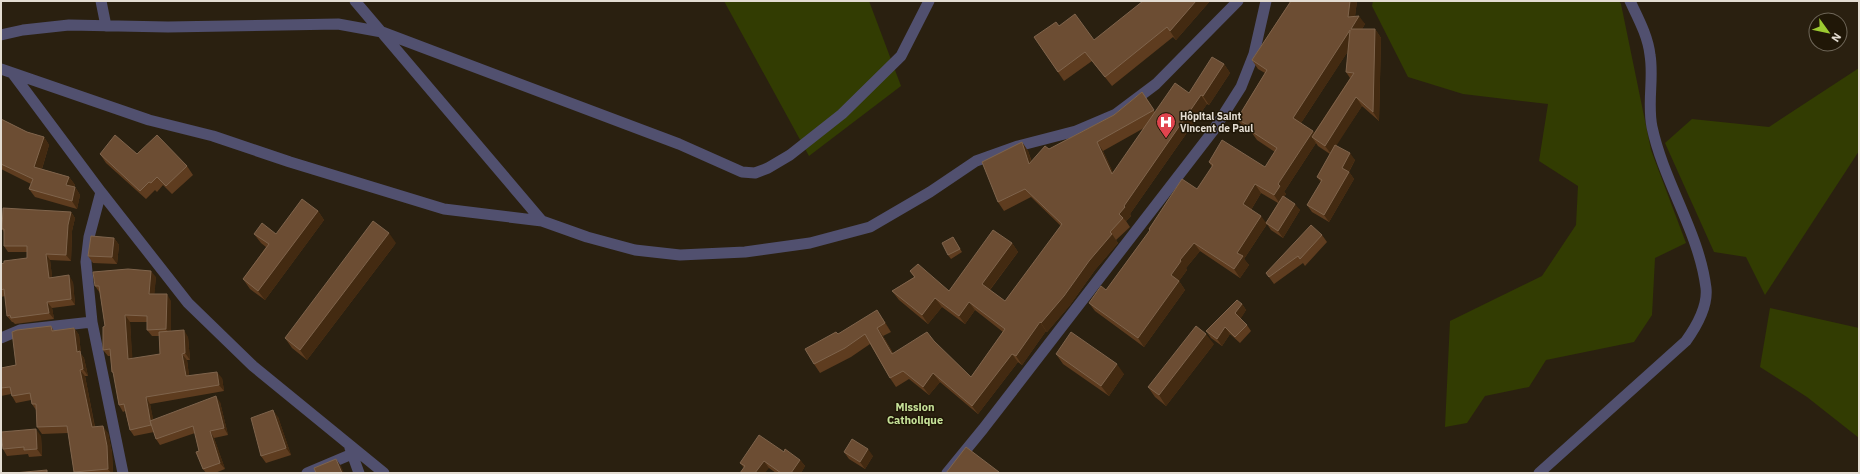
<svg xmlns="http://www.w3.org/2000/svg" width="1860" height="474" font-family="'IBM Plex Sans',sans-serif">
<rect width="100%" height="100%" fill="#2a2010"/>
<path fill="#323c02" d="M724 1H869L901 86 809 156Z
M1373 1H1619L1621 4 1651 150 1686 243 1655 258 1652 315 1634 342 1546 360 1529 387 1485 396 1467 423 1445 427 1450 321 1542 276 1576 225 1578 186 1539 161 1548 104 1463 94 1408 77 1372 6Z
M1859 68V151L1765 295 1746 257 1714 252 1665 143 1692 119 1769 127Z
M1770 308 1859 328V438L1807 397 1760 367Z"/>
<g fill="none" stroke-linecap="round" stroke-linejoin="round">
<path stroke="#51506f" stroke-width="11" d="M101 1 106 26
M355 1 542 221
M1 35 23 30 69 25 168 27 338 24 382 32 679 144 742 172 755 173 768 168 790 155 842 114 901 56 929 1
M1 69 149 120 213 136 290 162 444 209 542 221 587 237 635 250 680 255 745 252 810 243 870 227 930 192 976 161 1018 146 1076 131 1116 114 1156 84 1238 1
M13 74 101 192 188 303 253 366 384 473
M101 192 89 237 86 262 92 322 123 473
M1 338 20 330 92 322
M350 448 359 473
M307 473 352 454
M947 473 983 429 1213 131 1241 87 1254 54 1266 1
M1539 473 1686 341C1696 327 1708 306 1706 288 1699 232 1664 183 1652 127 1647 103 1654 78 1650 55 1648 36 1638 18 1630 1"/>
</g>
<path fill="#5e3c1f" fill-rule="evenodd" d="M1210 1 1176 40 1173 37 1112 86 1092 61 1064 81 1034 37 1059 26 1094 40Z
M1290 1H1357L1355 16 1365 24 1362 29H1375L1381 38 1379 121 1362 106 1336 145 1355 160 1349 172 1354 179 1329 222 1312 212 1307 205 1321 182 1317 177 1330 154 1318 146 1316 143 1284 192 1286 194 1284 197 1300 210 1283 238 1271 230 1267 224 1244 259 1249 265 1240 278 1200 251 1186 268 1187 270 1179 281 1185 290 1144 347 1095 311 1089 303 1106 290 1150 230 1149 229 1197 189 1212 167 1209 162 1265 167 1275 152 1257 140 1252 133 1243 127 1237 119 1265 73 1258 69 1252 60 1290 2ZM1348 51 1346 72 1350 78 1314 133 1301 123ZM1261 193 1278 203 1266 223 1251 210Z
M1224 64 1230 73 1209 105 1207 104 1130 214 1131 216 1126 221 1130 227 1116 240 1118 243 1095 270 1070 305 1047 332 1046 331 1022 365 1018 362 978 414 940 382 929 395 909 379 896 387 890 378 870 344 851 357 820 373 814 364 838 334 883 319 891 332 883 336 893 353 934 342 971 377 1003 332 975 310 965 324 942 307 928 324 899 300 892 291 914 277 910 271 949 291 1012 243 1018 252 990 290 1005 301 1061 226 1031 197 1004 211 998 202 1022 142 1028 151 1032 162 1049 149 1114 115 1142 92 1155 112 1189 93ZM1144 128 1113 173 1103 151Z
M1 119 27 132 44 137 49 145 42 169 69 177 75 185 74 187H75L80 195 77 209 35 197 29 189 31 184 1 169Z
M100 154H137L187 166 193 175 172 194 163 185 157 192 155 190 146 199 106 163Z
M318 211 324 220 265 300 250 289 243 279 266 247 261 243 254 234H276Z
M71 212 75 218 72 231 71 261 50 260 52 277 73 282 75 305 52 308 54 319 15 324 13 322H12L7 316 5 296 1 297V264L27 258V252H8L4 246V232L2 229Z
M1322 235 1327 242 1305 266 1303 263 1274 284 1266 273Z
M953 237 962 252 951 259 948 255Z
M114 238 119 245 117 264 93 263 88 256Z
M396 243 307 360 292 348 285 338Z
M156 277 154 294 171 301V331L188 337 190 360H187L189 376 222 378 224 391 150 404 153 420 220 402 228 435 214 438 225 469 215 473H206L203 469 195 433 160 445 156 439 154 432 134 436 130 430 125 411 123 412 119 405 114 374 112 372 110 356H108L103 350 105 326 100 293 95 286ZM130 322H147V330L152 336H159L160 354 132 359Z
M1242 304 1246 310 1240 319 1247 325 1251 331 1240 343 1230 334 1222 346 1211 338 1206 331Z
M51 326 54 331 74 328 79 335 81 354 84 358 88 376H85L95 427 108 433 112 453 113 473H75L74 472 68 433 42 434 37 427 36 410 32 404 31 400 16 403 12 396 11 394 1 396V368L16 365Z
M1214 344 1166 406 1155 397 1148 387Z
M1056 354 1124 374 1109 396 1063 364Z
M278 417 291 455 266 463 261 456Z
M41 436 42 456 29 457 28 454 7 456 3 449Z
M784 452 800 460 805 466 801 473H776L769 468H744L740 463Z
M844 452 873 456 865 469 849 459Z"/>
<path fill="#432a11" d="M1196 1H1210L1176 40 1170 31Z
M1350 1H1357L1354 24 1359 16 1365 24 1357 37 1351 29 1348 17Z
M1375 29 1381 38 1379 121 1373 112Z
M1350 30 1356 39 1299 126 1293 118Z
M1224 64 1230 73 1209 105 1203 96Z
M1201 95 1207 104 1130 214 1131 216 1126 221 1119 214 1124 206Z
M1356 97 1362 106 1331 154 1325 146Z
M1313 131 1319 139 1312 137 1316 143 1284 192 1286 194 1280 204 1274 195 1278 184Z
M44 137 49 145 40 175 34 167Z
M1022 142 1028 151 1035 173 1029 164Z
M1097 142 1103 151 1118 183 1112 174Z
M1350 153 1355 160 1347 175 1342 168Z
M1349 172 1354 179 1329 222 1324 215Z
M69 177 75 185 71 193 66 185Z
M1255 184 1261 193 1249 213 1243 204Z
M75 187 80 195 77 209 72 201Z
M1295 204 1300 210 1283 238 1278 231Z
M318 211 324 220 265 300 258 291Z
M71 212 75 218 72 231 71 261 66 255 68 225Z
M1261 216 1267 224 1244 259 1249 265 1240 278 1234 269 1237 253Z
M389 233 396 243 307 360 300 350Z
M1112 234 1118 243 1095 270 1070 305 1047 332 1041 323 1089 261Z
M114 238 119 245 117 264 112 257Z
M1012 243 1018 252 988 292 982 284Z
M1194 243 1200 251 1186 268 1187 270 1179 281 1185 290 1144 347 1138 338 1171 275 1180 260Z
M46 254 50 260 53 284 49 278Z
M151 271 156 277 154 300 149 294Z
M69 275 73 282 75 305 71 299Z
M167 294 171 301V335L166 329Z
M935 298 942 307 928 324 922 315Z
M47 302 52 308 54 319 49 313Z
M969 302 975 310 965 324 959 316Z
M1242 304 1246 310 1240 320 1235 313Z
M877 310 883 319 891 332 885 323Z
M125 315 130 322 133 366 128 359Z
M1040 322 1046 331 1022 365 1016 356Z
M1225 327 1230 334 1222 346 1217 339Z
M74 328 79 335 81 354 84 358 88 376 83 369 77 352Z
M877 328 883 336 898 363 892 354Z
M184 330 188 337 190 360 185 353Z
M1206 334 1214 344 1166 406 1159 395Z
M182 354 187 360 190 383 186 376Z
M1012 354 1018 362 978 414 972 406Z
M1117 364 1124 374 1109 396 1101 386Z
M80 370 85 376 96 434 92 427Z
M217 372 222 378 224 391 219 385Z
M933 373 940 382 929 395 923 387Z
M216 396 220 402 228 435 224 428Z
M146 397 150 404 156 432 151 425Z
M273 410 278 417 291 455 286 448Z
M103 426 108 433 112 453 113 473H111L108 469Z
M36 429 41 436 42 456 37 449Z
M210 431 214 438 225 469 220 463Z
M868 449 873 456 865 469 860 462Z
M336 459 341 466 344 473H342Z
M800 460 805 466 801 473H791Z
M764 461 769 468 765 473H755Z"/>
<path fill="#6c4d33" stroke="#7f644c" d="M1143 1H1196L1170 31 1167 27 1105 77 1085 52 1058 72 1034 37 1056 22 1059 26 1075 14 1094 40Z
M1291 1H1350L1348 17 1359 16 1351 29H1375L1373 112 1356 97 1325 146 1312 137 1354 73 1346 72 1350 30 1293 118 1313 131 1278 184 1280 186 1274 195 1255 184 1243 204 1261 216 1237 253 1243 256 1234 269 1194 243 1180 260 1181 261 1171 275 1179 281 1138 338 1089 303 1101 286 1106 290 1150 230 1149 229 1182 179 1197 189 1213 165 1209 162 1222 140 1265 167 1277 148 1251 131 1253 128 1237 119 1267 70 1252 60Z
M1212 57 1224 64 1203 96 1201 95 1124 206 1125 207 1119 214 1123 218 1110 232 1112 234 1089 261 1064 296 1041 323 1040 322 1016 356 1012 354 972 406 933 373 923 387 903 371 890 378 865 334 845 348 814 364 805 349 836 332 838 334 877 310 885 323 877 328 892 354 927 332 934 341 971 377 1005 329 969 302 959 316 935 298 922 315 892 291 915 277 910 271 918 264 949 291 993 230 1012 243 982 284 1005 301 1062 224 1025 189 998 202 982 162 1022 142 1029 164 1045 146 1049 149 1114 115 1142 92 1154 110 1097 142 1112 174 1175 83 1189 93Z
M1 119 27 132 44 137 34 167 69 177 66 185 75 187 72 201 29 189 33 179 1 164Z
M115 135 137 154 157 135 187 166 166 186 157 177 151 183 149 182 140 191 100 154Z
M1335 145 1350 153 1342 168 1349 172 1324 215 1307 205 1322 180 1317 177Z
M1283 196 1295 204 1278 231 1266 223Z
M302 199 318 211 258 291 243 279 269 244 254 234 262 223 276 234Z
M3 208 71 212 68 225 66 255 46 254 49 278 69 275 71 299 47 302 49 313 11 318 10 315 7 316 4 289 1 290V264L4 263V261L27 258V246H4V229H2Z
M373 221 389 233 300 350 285 338Z
M1311 225 1322 235 1300 259 1298 256 1269 277 1266 273Z
M91 236 114 238 112 257 88 256Z
M953 237 960 249 948 255 942 243Z
M128 269 151 271 149 294H167L166 329 147 330V316L125 315 128 359 160 354 159 332 184 330 185 353 182 354 186 376 217 372 219 385 146 397 151 425 130 430 124 404 119 405 113 372H112L110 349 103 350V327L105 326 99 286H95L93 272Z
M1237 300 1242 304 1235 313 1247 325 1235 337 1225 327 1217 339 1206 331Z
M51 326 52 331 74 328 77 352 80 351 83 369 80 370 92 427 103 426 107 446 108 469 74 472 67 426 37 427 36 404H32L30 393 12 396 10 387 1 388V368L16 365 12 332 17 330Z
M1196 326 1206 334 1159 395 1148 387Z
M1071 332 1117 364 1101 386 1056 354Z
M216 396 224 428 210 431 220 463 203 469 196 452 199 451 193 426 156 439 150 421Z
M273 410 286 448 261 456 251 418Z
M36 429 37 449 24 450V447L3 449 1 432Z
M759 435 784 452 785 449 800 460 791 473H781L764 461 755 473H740L745 466 740 463Z
M852 439 868 449 860 462 844 452Z
M966 447 999 472 998 473H946Z
M336 459 342 473H316L314 468Z
M47 470V473H14Z"/>
<defs>
<g id="hospital-pin" transform="scale(1)"><path d="M0 17L-7.5 6A9.5 9.5 0 1 1 7.5 6Z" fill="#e0444e" stroke="#201707"/><path d="M-5-5h3v3.5h4V-5h3V5h-3V1.5h-4V5h-3Z" fill="#fff"/></g>
</defs>
<g fill-rule="evenodd">
<use href="#hospital-pin" x="1166" y="122"/>
</g>
<g text-anchor="middle" stroke-width="3" stroke-linejoin="round" paint-order="stroke">
<g font-size="10" font-weight="bold" fill="#e3dcd2" stroke="#201707" text-anchor="start">
<text x="1180" y="120">Hôpital Saint<tspan x="1180" dy="12">Vincent de Paul</tspan></text>
</g>
<g font-size="11" font-weight="bold" fill="#c6e299" stroke="#201707">
<text x="915" y="411">Mission<tspan x="915" dy="13">Catholique</tspan></text>
</g>
</g>
<rect width="1860" height="474" fill="none" stroke="#e3dcd2" stroke-width="4"/>
<g transform="translate(1828 32) rotate(123)"><circle r="19" fill="#201707" stroke="#6e6658"/>
<path d="M0-3L7 15L0 10L-7 15Z" fill="#9cca31"/>
<text y="-6" font-size="11" font-weight="bold" text-anchor="middle" fill="#e3dcd2">N</text>
</g>
</svg>
